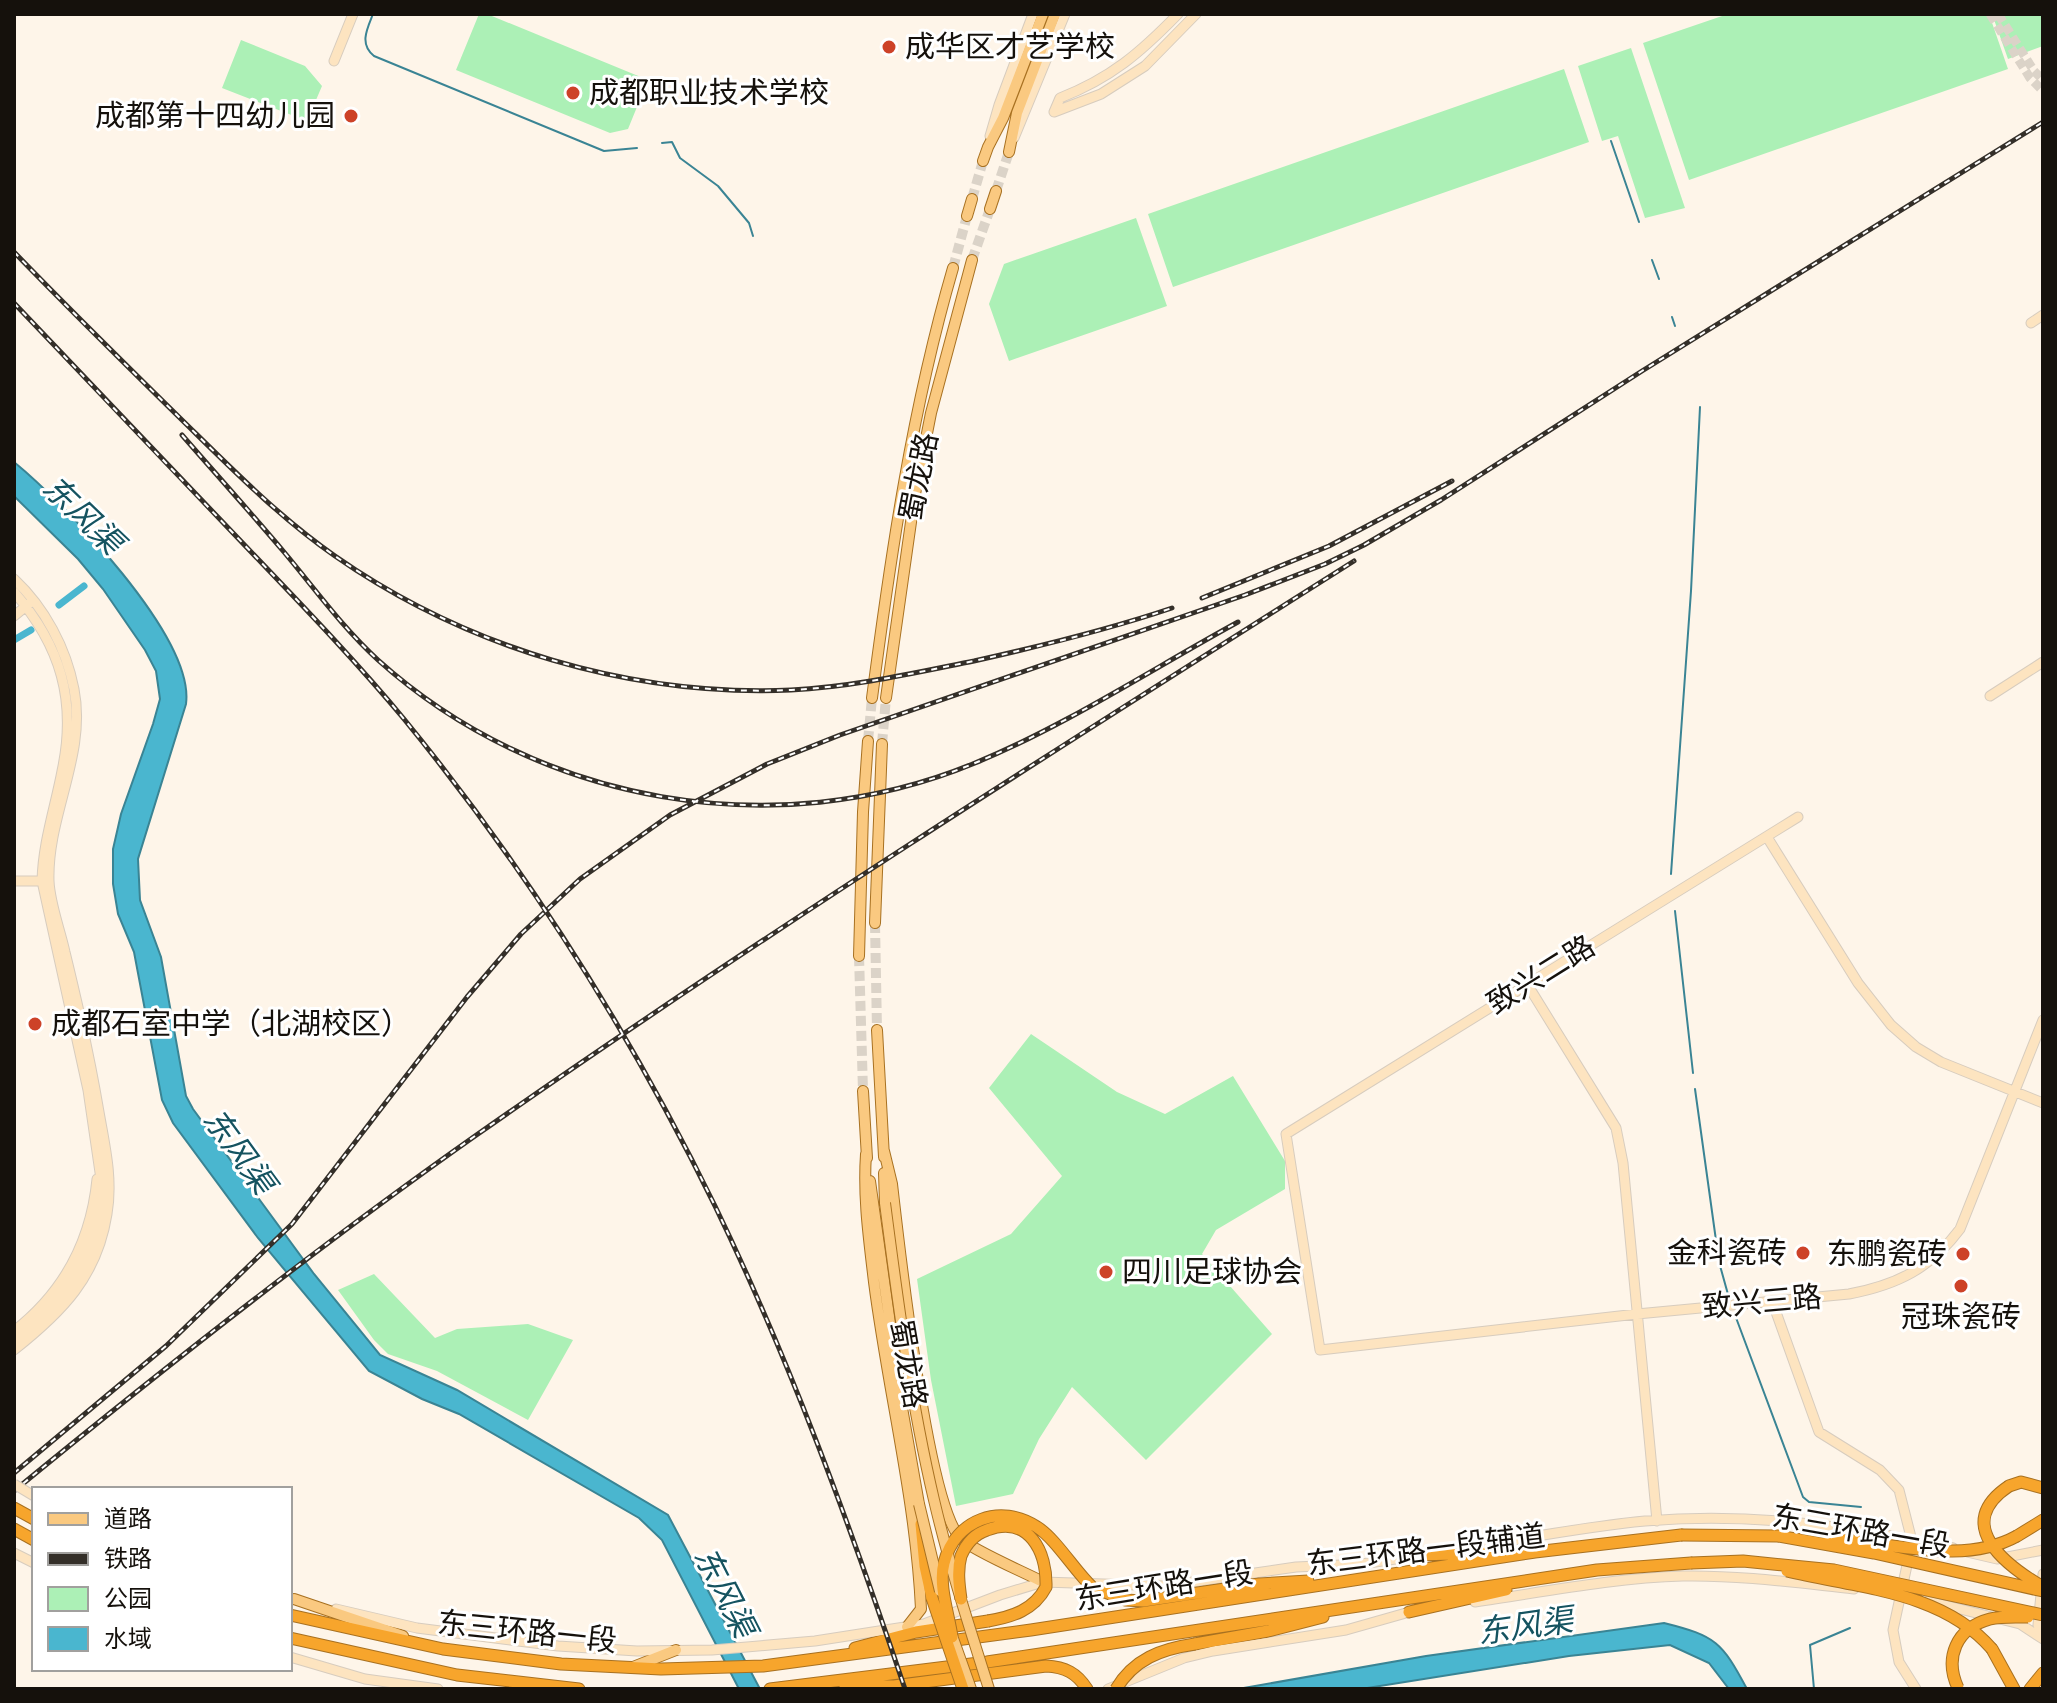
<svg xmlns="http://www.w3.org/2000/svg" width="2057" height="1703" font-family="'Alegreya Sans','Noto Sans SC',sans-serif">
<rect width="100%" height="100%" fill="#fef5e9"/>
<path fill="#acf0b6" d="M479 14H487L648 80 628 129 610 133 456 70Z
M1728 14H1989L2008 69 1689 180 1643 43Z
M1992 14H2043V46L2008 59Z
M241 40 305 66 322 86 307 121 222 88Z
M1631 48 1685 208 1645 218 1618 136 1602 141 1578 66Z
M1564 69 1589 142 1173 287 1148 214Z
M1136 218 1167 306 1009 361 989 304 1004 264Z
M1031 1034 1117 1092 1165 1114 1233 1076 1285 1161V1189L1216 1230 1202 1254 1272 1334 1146 1460 1072 1387 1039 1439 1013 1494 956 1506 931 1380 917 1279 1011 1234 1062 1176 989 1088Z
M374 1274 435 1338 457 1329 528 1324 573 1340 528 1420 437 1371 388 1354 374 1340 338 1290Z"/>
<path fill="#4ab6cf" stroke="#3a8494" stroke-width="2" d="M14 462C64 503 195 637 186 704L138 859 140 900 161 957 186 1096 193 1109 314 1274 380 1355 457 1390 668 1515 760 1689H739L662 1540 639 1518 459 1414 422 1399 369 1371 258 1238 173 1123 162 1100 134 952 118 914 113 884V849L121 814 153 724 160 699 156 671 145 650 103 589 78 559 14 496Z
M1664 1623C1716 1636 1722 1642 1747 1689H1729L1709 1663 1670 1645 1569 1656 1361 1689H1238L1426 1656Z"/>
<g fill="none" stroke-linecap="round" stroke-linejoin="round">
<path stroke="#3a8494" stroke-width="2" d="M373 14C367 29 359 44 374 56L604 151 637 148
M1611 141 1639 222
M662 143 672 142 680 158 718 186 749 223 753 236
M1652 260 1659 279
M1672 317 1675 326
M1671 874 1691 591 1700 407
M1675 911 1693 1073
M1695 1089 1719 1262 1729 1298
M1735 1315 1803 1497 1809 1502 1861 1507
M1814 1689 1810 1645 1850 1628"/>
<path stroke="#4ab6cf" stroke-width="7" d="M59 605 84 586
M14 640 31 630"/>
<path stroke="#dbd3c8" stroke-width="9" stroke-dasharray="9 4.5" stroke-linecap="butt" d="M1990 14 2030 78 2043 91
M1998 14 2034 71 2043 80"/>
<path stroke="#dbd3c8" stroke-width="10" stroke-dasharray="10 5" stroke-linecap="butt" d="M996 191 1009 152
M972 199 983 161
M972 260 990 209
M953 268 967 216
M868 741 872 698
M882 744 886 698
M875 923 877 1030
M859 956 863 1091"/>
<g stroke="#d7ccbe" stroke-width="11">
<path id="secondary" d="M334 61 353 14
M1054 112 1101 94 1145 66 1196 14
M1054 112 1060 98C1111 78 1140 53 1178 14
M990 136 999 105 1033 14
M1014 138 1065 14
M2031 323 2043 315
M14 579C45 608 66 648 74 689 87 755 47 815 49 881 50 904 60 929 65 952 78 1005 90 1058 99 1112 105 1146 113 1179 107 1214 97 1277 62 1312 14 1350
M14 592C61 646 77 701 62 771 55 808 43 842 42 881L88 1090 103 1193
M14 616 30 603
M1990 696 2043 662
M1798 817 1286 1134 1320 1350 1637 1314 1849 1294C1897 1285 1931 1268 1960 1229L2043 1020
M1767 837 1858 983 1891 1025 1916 1047 1941 1062 2043 1103
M14 881H47
M1527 984 1616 1128 1623 1163 1657 1521
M1772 1301 1819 1432 1880 1470 1899 1490 1912 1541
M14 1331C64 1292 91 1241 97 1179
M14 1340C67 1299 95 1258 103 1190
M1453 1550C1517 1540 1581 1527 1645 1521 1752 1512 1850 1526 1953 1548
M1967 1552 1997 1559 2043 1550
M14 1553 34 1563
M1909 1556 1893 1630 1899 1662 1916 1689
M2043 1574 2038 1625 2043 1637
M1928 1601 2020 1624 2043 1639
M1475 1602C1544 1592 1613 1578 1683 1576 1740 1575 1797 1583 1854 1589
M336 1609 417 1628 558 1646 637 1651 712 1650 815 1641 924 1624 1000 1595 1043 1582 1165 1586 1296 1567 1362 1564 1422 1555
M290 1657 365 1679 438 1689
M1108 1689 1184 1658 1213 1651 1346 1630 1413 1611"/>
</g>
<g stroke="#a87121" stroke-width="12">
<path id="primary" d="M1009 152 1017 113 1055 14
M983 161 988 147 1003 118 1043 14
M990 209 996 191
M967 216 972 199
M872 698C891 553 912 409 953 268
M886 698 915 494 931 413 972 260
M875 923 882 744
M859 956 863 812 868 741
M877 1030 884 1157
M863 1091 867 1158
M884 1151 892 1184C899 1244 927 1505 961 1539 974 1551 1024 1572 1043 1582
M866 1154C863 1198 869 1239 874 1282 888 1391 916 1500 921 1609L907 1627
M884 1173 885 1203
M870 1181 901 1402 919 1504
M294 1599 403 1636
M633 1667 676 1650"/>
</g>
<g stroke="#a87121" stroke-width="13">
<path id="highway" d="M2009 1486 2021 1482 2043 1488
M14 1508 34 1519
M921 1524 925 1566 932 1598
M14 1529 34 1540
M2017 1536 2043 1520
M1417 1555 1490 1553
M1092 1587 1125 1600 1143 1601 1259 1584 1308 1581
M1409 1612 1506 1590
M290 1615 443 1649 561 1664 661 1669 763 1666 1031 1630 1535 1552 1681 1535
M290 1638 457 1675 579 1689
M1195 1644 1268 1631 1323 1617
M855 1648 916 1632 988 1621
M1992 1649 2014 1689
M845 1686H894L1046 1666C1065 1667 1077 1673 1087 1689
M770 1689 987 1662 1597 1570 1691 1563
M2030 1689 2043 1673"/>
</g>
<use href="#secondary" stroke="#fde4c0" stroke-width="9"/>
<use href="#primary" stroke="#fac980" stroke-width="10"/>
<use href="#highway" stroke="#f7a52c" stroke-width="11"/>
<g stroke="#342f29" stroke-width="5">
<path id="rail" d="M14 252C69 309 126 365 182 420 231 468 279 517 335 556 467 648 631 697 791 690 853 687 914 673 974 661 1041 646 1107 630 1172 608
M14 303C87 380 160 457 234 534 291 594 350 654 404 719 525 867 631 1034 715 1206 790 1361 850 1525 905 1689
M182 435C216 474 251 513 284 552 315 589 342 627 378 660 538 804 775 846 975 763 1065 726 1152 669 1238 622
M1202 598 1329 546 1452 481
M14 1473 166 1346 292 1224 467 997 521 934 580 879 670 815 767 764 840 735 1245 595 1325 564 1364 545 1441 500 1642 371 2043 122
M14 1491C164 1368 317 1247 475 1136 762 935 1058 748 1354 561"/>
</g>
<use href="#rail" stroke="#fff" stroke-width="2" stroke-dasharray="6" stroke-linecap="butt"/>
<g stroke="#d7ccbe" stroke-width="11" stroke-linecap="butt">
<path id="secondary-bridge" d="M14 1484 34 1496"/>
</g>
<g stroke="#a87121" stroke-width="12" stroke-linecap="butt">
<path id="primary-bridge" d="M885 1203C898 1303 911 1402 934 1500 949 1564 969 1626 989 1689
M919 1504 940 1591
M950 1630 971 1689"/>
</g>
<g stroke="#a87121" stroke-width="13" stroke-linecap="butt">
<path id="highway-bridge" d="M2009 1486C1952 1524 2005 1565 2043 1587
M1681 1535 1778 1536 1874 1553 2043 1591
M1829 1539C1889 1541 1961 1567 2017 1536
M1691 1563 1743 1561 1834 1570 2043 1615
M1787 1571C1858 1588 1942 1591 1992 1649
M932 1598 963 1689
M961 1599C959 1585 957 1570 961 1556 966 1544 975 1534 987 1530 1029 1514 1047 1552 1046 1587 1034 1610 1012 1617 988 1621
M952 1637C949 1615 938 1585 944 1563 955 1519 1001 1503 1037 1527 1056 1539 1074 1570 1092 1587
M1958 1688C1944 1658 1956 1628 1990 1619 2002 1616 2016 1617 2028 1617
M1116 1689C1134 1659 1161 1649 1195 1644"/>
</g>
<use href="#secondary-bridge" stroke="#fde4c0" stroke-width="9"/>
<use href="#primary-bridge" stroke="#fac980" stroke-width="10"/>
<use href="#highway-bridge" stroke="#f7a52c" stroke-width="11"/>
</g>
<g fill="#cd4228" stroke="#fff" stroke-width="3">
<circle cx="889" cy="47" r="8"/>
<circle cx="573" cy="93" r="8"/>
<circle cx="351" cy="116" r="8"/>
<circle cx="35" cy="1024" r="8"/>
<circle cx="1803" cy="1253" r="8"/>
<circle cx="1963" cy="1254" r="8"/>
<circle cx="1106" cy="1272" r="8"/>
<circle cx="1961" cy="1286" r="8"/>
</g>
<g text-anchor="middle" stroke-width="6" stroke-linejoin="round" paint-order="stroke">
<g font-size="30" fill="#15110c" stroke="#fff" text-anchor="start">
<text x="905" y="57">成华区才艺学校</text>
<text x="589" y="103">成都职业技术学校</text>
<text x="335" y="126" text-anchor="end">成都第十四幼儿园</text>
<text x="51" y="1034">成都石室中学（北湖校区）</text>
<text x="1787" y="1263" text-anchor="end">金科瓷砖</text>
<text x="1947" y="1264" text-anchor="end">东鹏瓷砖</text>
<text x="1122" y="1282">四川足球协会</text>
<text x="1961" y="1327" text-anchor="middle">冠珠瓷砖</text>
</g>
<g font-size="30" fill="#15110c" stroke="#fff">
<text transform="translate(919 477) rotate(-79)" y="10">蜀龙路</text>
<text transform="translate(1541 975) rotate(-32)" y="10">致兴二路</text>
<text transform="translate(1762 1302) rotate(-5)" y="10">致兴三路</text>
<text transform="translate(908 1364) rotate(80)" y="10">蜀龙路</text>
<text transform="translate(1861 1531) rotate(10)" y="10">东三环路一段</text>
<text transform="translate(1426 1550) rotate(-7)" y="10">东三环路一段辅道</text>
<text transform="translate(1164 1586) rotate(-9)" y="10">东三环路一段</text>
<text transform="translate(527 1632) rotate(6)" y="10">东三环路一段</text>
</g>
<g font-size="32" font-style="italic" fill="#155360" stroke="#fff">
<text transform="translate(83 515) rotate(44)" y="11">东风渠</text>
<text transform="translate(239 1151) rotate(54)" y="11">东风渠</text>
<text transform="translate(725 1592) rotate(63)" y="11">东风渠</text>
<text transform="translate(1525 1626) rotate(-8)" y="11">东风渠</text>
</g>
</g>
<rect width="2057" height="1703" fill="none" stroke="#15110c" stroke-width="32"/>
<rect x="32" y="1487" width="260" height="184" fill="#ffffff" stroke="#a1a09e" stroke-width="2"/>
<rect x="48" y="1513" width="40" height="12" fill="#fac980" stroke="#a1a09e" stroke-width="2"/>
<text x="104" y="1527" font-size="24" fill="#15110c">道路</text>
<rect x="48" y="1553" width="40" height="12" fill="#342f29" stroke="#a1a09e" stroke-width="2"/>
<text x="104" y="1567" font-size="24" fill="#15110c">铁路</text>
<rect x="48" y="1587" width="40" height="24" fill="#acf0b6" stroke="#a1a09e" stroke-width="2"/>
<text x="104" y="1607" font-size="24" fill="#15110c">公园</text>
<rect x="48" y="1627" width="40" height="24" fill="#4ab6cf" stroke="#a1a09e" stroke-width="2"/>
<text x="104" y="1647" font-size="24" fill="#15110c">水域</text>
</svg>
